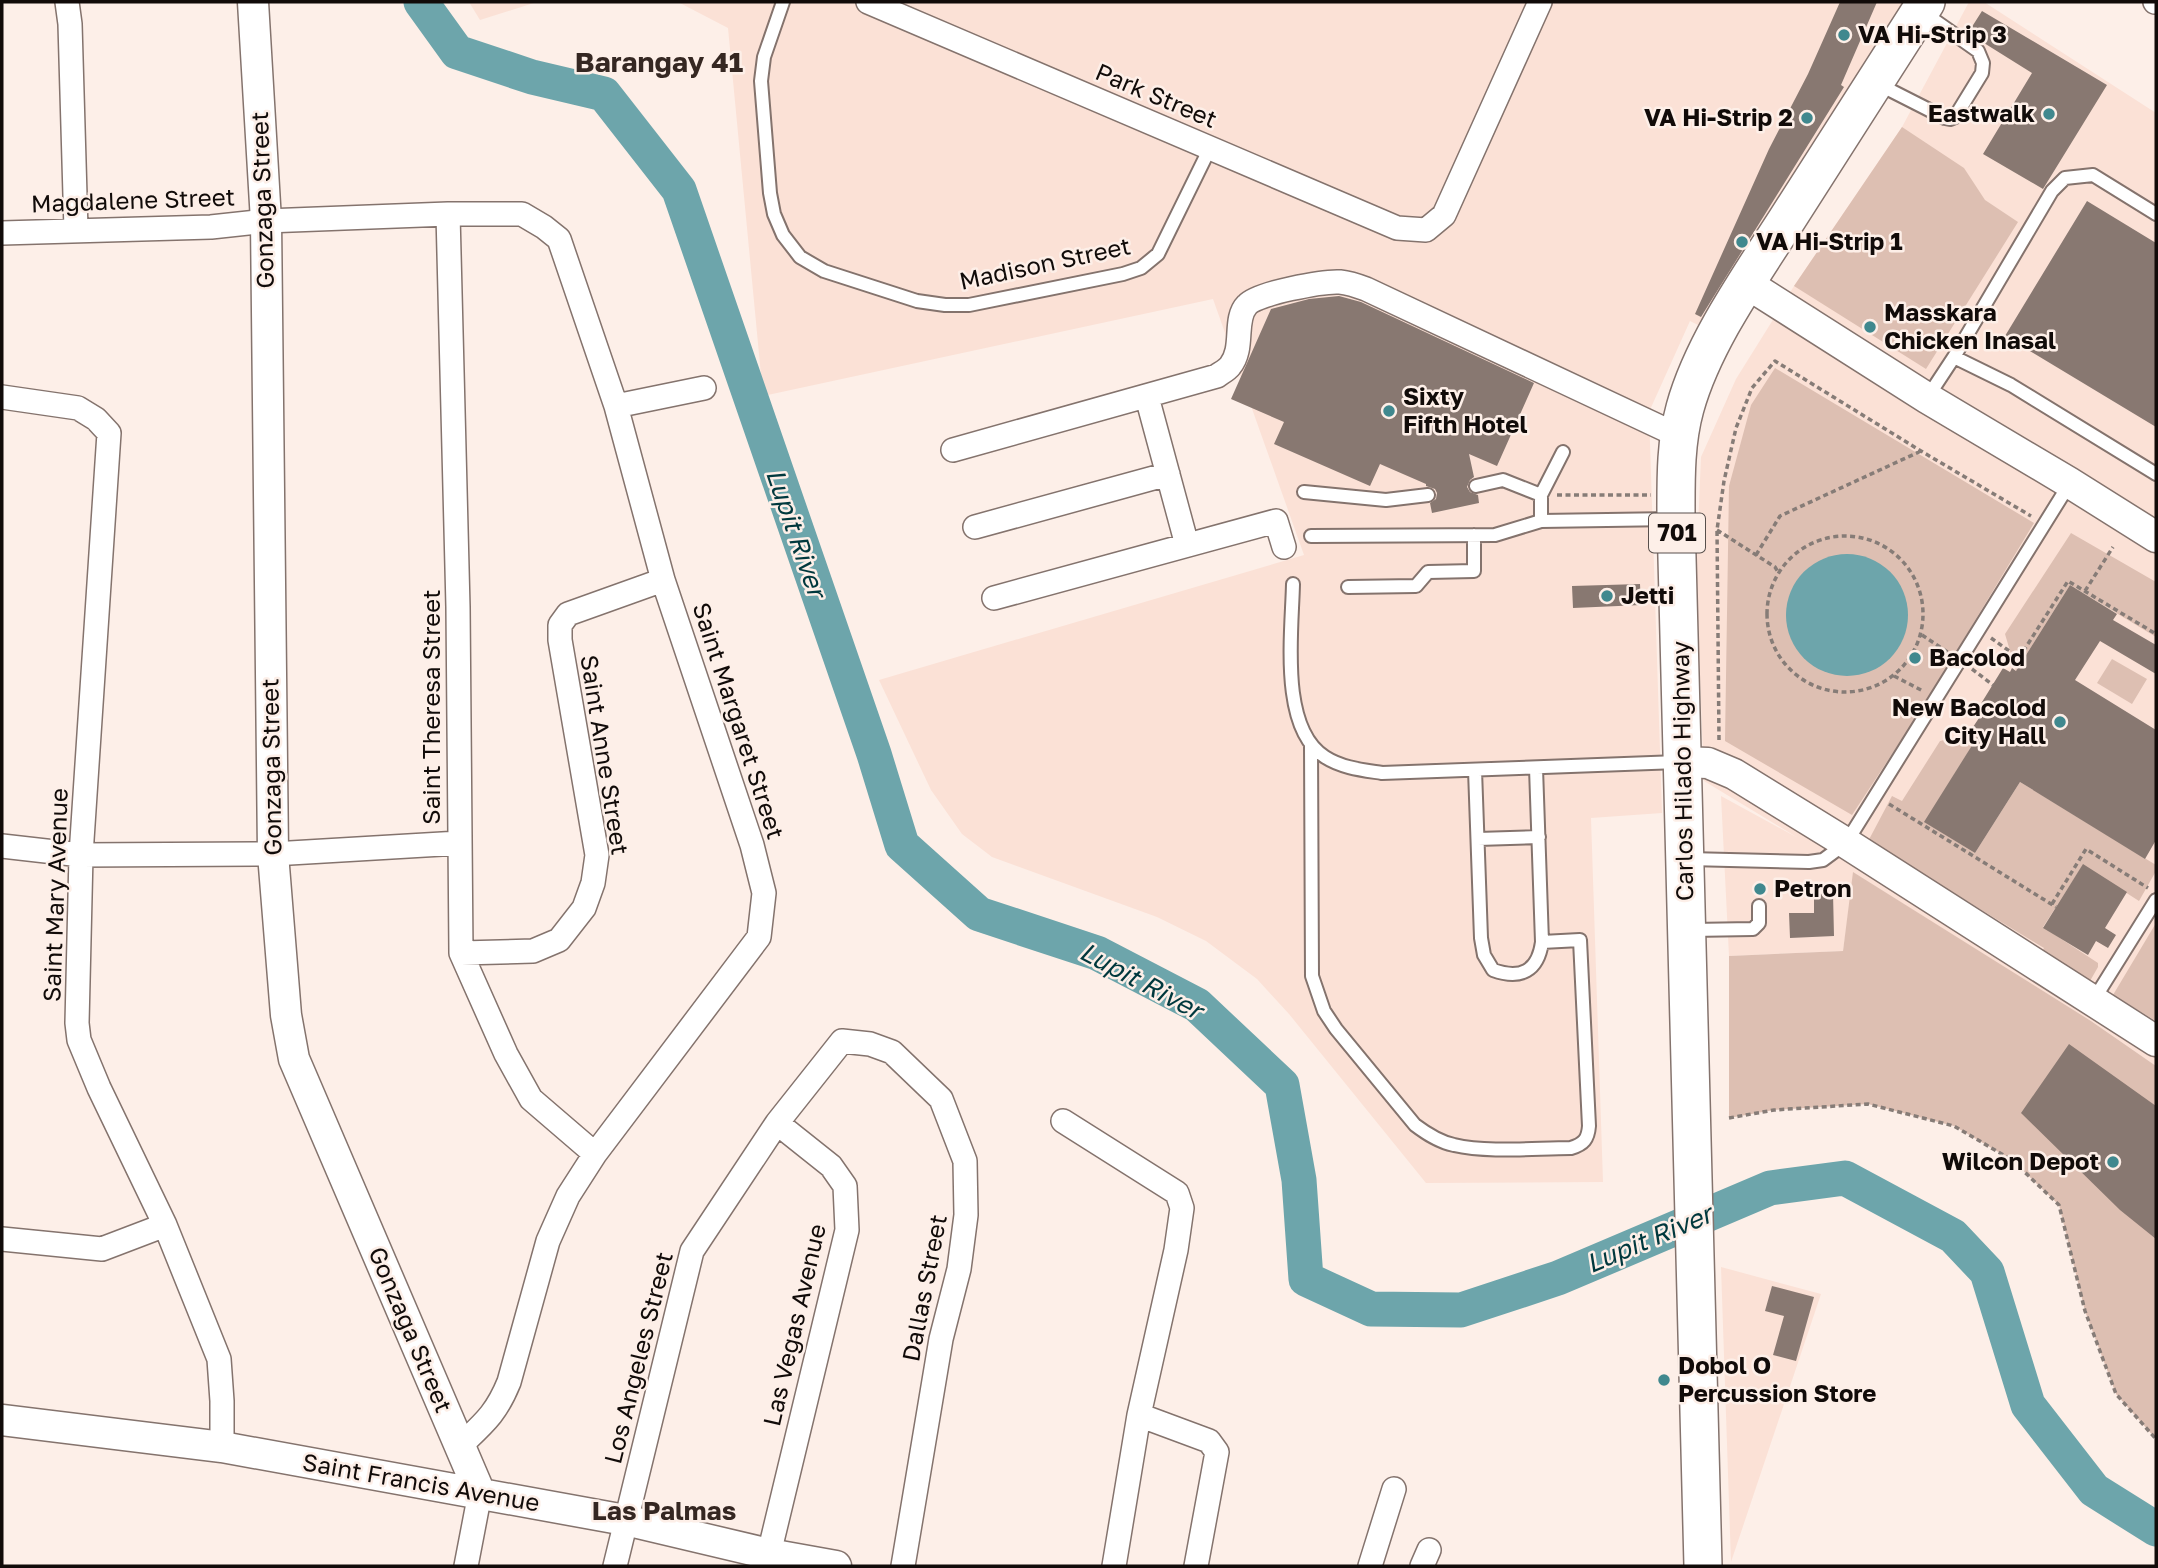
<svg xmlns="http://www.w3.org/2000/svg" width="2158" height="1568" font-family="'Golos Text',sans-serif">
<rect width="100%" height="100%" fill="#fdefe8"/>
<path fill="#fbe1d6" d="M469 2H537L480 20Z
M678 2H1905L1706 329 1690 321 1649 412 1662 813 1591 818 1603 1182 1426 1183 1289 1014 1257 979 1206 941 1157 917 992 857 962 834 931 790 879 680 1304 555 1213 299 763 396 728 28Z
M1969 2H1984L2156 113V1066L2091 1021 1854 873 1843 951 1729 956 1721 796 1798 838 1704 781 1696 575 1701 457 1736 379 1794 286 1902 127Z
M1721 1267 1821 1294 1731 1562Z"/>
<path fill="#ddbfb2" d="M1902 127 1964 168 1985 200 2018 222 1926 369 1794 286Z
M1775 368 2034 523 1919 713 1852 815 1725 741 1729 486 1751 405Z
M2071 533 2156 582V637L2070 585 2016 671 2005 634Z
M2112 659 2147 679 2132 704 2097 683Z
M1981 731 1925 822 1975 853 2020 782 2156 865V871L2139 901 2083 865 2043 927 2098 963V967L2090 981 2039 957 2044 948 1911 867 1864 849 1892 796 1902 801 1940 741Z
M1853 872 2091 1021 2156 1066V1439L2116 1394 2085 1311 2059 1205 2012 1160 1954 1126 1868 1104 1774 1110 1729 1118V956L1843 951Z
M2156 923V1021L2113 995Z"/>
<path fill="#6da5ab" d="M1786 615a61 61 0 1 1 122 0a61 61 0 1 1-122 0Z"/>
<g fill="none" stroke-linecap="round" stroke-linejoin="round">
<path stroke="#6da5ab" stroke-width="35" d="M421 2 457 52 532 77 604 94 679 190 874 754 902 845 979 914 1097 953 1197 1005 1282 1085 1299 1180 1306 1279 1371 1309 1461 1310 1558 1278 1770 1188 1845 1178 1953 1236 1987 1272 2028 1405 2094 1490 2156 1529"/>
</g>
<path fill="#887871" d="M1840 2H1877L1841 85 1844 87 1701 317 1695 314 1769 149 1808 74Z
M1982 11 2107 85 2043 189 1983 154 2032 73 1968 33Z
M2087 201 2156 243V427L2005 336Z
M1339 296 1361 302 1534 383 1497 466 1469 454 1474 477 1470 480 1467 487 1470 492 1478 495 1479 503 1432 513 1430 503 1436 499 1437 493 1435 489 1426 486V484L1380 464 1370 486 1274 444 1284 422 1231 399 1271 309 1309 299Z
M1640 584 1641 605 1573 608 1572 586Z
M2070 585 2117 614 2113 620 2156 645V674L2100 641 2075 680 2156 730V840L2145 859 2020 782 1975 853 1924 822 1981 731 1973 727 1979 718 1974 715 2003 668 2010 672 2012 668 2016 671Z
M2083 864 2127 892 2105 928 2116 935 2108 948 2096 941 2088 955 2043 928Z
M1833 893 1834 936 1790 938 1789 913H1814V894Z
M2069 1044 2156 1106V1239L2120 1210 2021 1113Z
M1772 1286 1814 1297 1796 1361 1773 1355 1784 1316 1765 1311Z"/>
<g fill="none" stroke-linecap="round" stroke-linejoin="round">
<g stroke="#84736d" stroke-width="16">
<path id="service" d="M783 2 764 57 761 81 770 193 774 214 783 235 800 257 824 271 917 301 945 305H969L1123 274 1141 268 1158 254 1210 148
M1878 84 1945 118 1950 119 1955 117 1982 73 1983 63 1978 51 1924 13
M1954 357 2052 191 2065 178 2093 175 2156 214
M1927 398 1954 357 2011 385 2156 474
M1476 486 1503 480 1541 495
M1304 492 1386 500 1428 495
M1541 521V495L1563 452
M1311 536 1495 535 1541 521 1673 519
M1293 584C1292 632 1279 728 1325 757 1342 768 1363 770 1382 773L1678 762
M1348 587 1416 586 1428 572 1474 571V535
M1311 745 1312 976 1324 1011 1336 1029 1415 1125C1427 1134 1439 1142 1454 1145 1488 1153 1536 1148 1571 1148 1584 1144 1588 1139 1589 1126L1580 940 1542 942
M1475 770 1481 938 1484 955 1493 970C1521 980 1538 971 1542 942L1536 768
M1478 839 1539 837
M1689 859 1809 862 1823 860 1846 843 2070 483
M1691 930 1753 929 1759 923V906
M2093 1001 2156 900"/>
</g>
<g stroke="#84736d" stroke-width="26">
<path id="minor" d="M67 2 70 24 76 230
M868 2 1397 228 1426 230 1444 215 1540 2
M2155 2H2156
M448 214 458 607 461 953 506 1054 531 1099 595 1154
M2 233 211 227 266 221 448 214H522L544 227 559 239 616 406 663 580 752 845 764 893 759 937 595 1154 568 1196 548 1241 509 1382C496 1414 484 1423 460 1446
M2 397 78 408 96 419 109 433 81 855 77 1023 79 1040 99 1088 165 1225 219 1359 222 1401V1447
M1147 397 1187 545
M616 406 704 388
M953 450 1217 376C1221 373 1227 370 1230 366 1245 348 1233 319 1247 305 1257 293 1324 281 1340 282 1349 283 1358 286 1366 289L1679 436
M975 527 1168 474
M994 598 1276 521 1284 547
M2 846 81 855 273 854 459 843
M461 953 533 951 559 940 584 908 593 883 597 855 560 640V625L568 614 663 580
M1063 1121 1177 1193 1182 1208 1176 1250 1139 1415 1114 1566
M2 1239 102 1249 165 1225
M1139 1415 1209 1441 1217 1452 1196 1566
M466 1566 480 1493
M615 1566 692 1251 777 1123 842 1041 870 1044 892 1052 941 1099 965 1161 966 1215 959 1269 941 1339 903 1566
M766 1566 847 1230 845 1186 831 1166 777 1123
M1370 1566 1394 1489
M1422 1566 1429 1550"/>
</g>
<g stroke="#84736d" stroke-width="33">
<path id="tertiary" d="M253 2 266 221 273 854 286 1015 294 1059 480 1493
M1746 283 1927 398 2070 483 2156 537
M1682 762 1708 763 1734 774 1846 843 2156 1041
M2 1420 222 1447 625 1520 769 1554 836 1566"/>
</g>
<g stroke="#84736d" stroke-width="40">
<path id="primary" d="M1703 1566 1676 519C1676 482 1675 444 1685 408 1703 343 1750 277 1786 221 1832 148 1879 75 1926 2"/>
</g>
<path stroke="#867c77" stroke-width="3.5" stroke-dasharray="5 3.5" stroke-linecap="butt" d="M1557 495H1651
M1717 530 1775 567 1778 572
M1767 614a78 78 0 1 1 156 0a78 78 0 1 1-156 0Z
M1756 555 1780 516 1921 451
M2085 591 2113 547
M1922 635 1949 653
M1991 638 2019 658 2068 581 2156 634
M1972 669 1993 685
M1894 676 1923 691
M1719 740 1717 530 1724 481 1736 428 1752 388 1775 361 1921 451 2031 516
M1889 804 2056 907
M2052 904 2086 849 2148 888
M1729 1118 1774 1110 1868 1104 1954 1126 2012 1160 2059 1205 2085 1311 2116 1394 2156 1439"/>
<use href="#service" stroke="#fff" stroke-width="12"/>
<use href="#minor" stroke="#fff" stroke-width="23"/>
<use href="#tertiary" stroke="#fff" stroke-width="30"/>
<use href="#primary" stroke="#fff" stroke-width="37"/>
</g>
<g fill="#40888e" stroke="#fdefe8" stroke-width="2.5">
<circle cx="1844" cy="35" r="7"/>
<circle cx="2049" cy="114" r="7"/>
<circle cx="1807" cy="118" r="7"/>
<circle cx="1742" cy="242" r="7"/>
<circle cx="1870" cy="327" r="7"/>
<circle cx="1389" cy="411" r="7"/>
<circle cx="1607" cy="596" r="7"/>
<circle cx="1915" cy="658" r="7"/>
<circle cx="2060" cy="722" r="7"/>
<circle cx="1760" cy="889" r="7"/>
<circle cx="2113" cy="1162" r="7"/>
<circle cx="1664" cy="1380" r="7"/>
</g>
<g text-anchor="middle" stroke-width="5" stroke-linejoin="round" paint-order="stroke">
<rect fill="#fdefe8" stroke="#584f4c" stroke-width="2" x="1649" y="513.5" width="56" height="39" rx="5"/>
<g font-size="23" font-weight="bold" fill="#110b09">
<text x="1677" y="541">701</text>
</g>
<g font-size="24" font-weight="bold" fill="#110b09" stroke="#fdefe8" text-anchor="start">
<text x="1858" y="43">VA Hi-Strip 3</text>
<text x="2035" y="122" text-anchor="end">Eastwalk</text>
<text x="1793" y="126" text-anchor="end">VA Hi-Strip 2</text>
<text x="1756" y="250">VA Hi-Strip 1</text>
<text x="1884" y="321">Masskara<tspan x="1884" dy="28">Chicken Inasal</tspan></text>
<text x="1403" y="405">Sixty<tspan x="1403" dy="28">Fifth Hotel</tspan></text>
<text x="1621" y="604">Jetti</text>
<text x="1929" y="666">Bacolod</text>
<text x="2046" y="716" text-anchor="end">New Bacolod<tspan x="2046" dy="28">City Hall</tspan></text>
<text x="1774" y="897">Petron</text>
<text x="2099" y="1170" text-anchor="end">Wilcon Depot</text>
<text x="1678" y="1374">Dobol O<tspan x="1678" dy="28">Percussion Store</tspan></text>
</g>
<g font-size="24" fill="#110b09" stroke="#fdefe8">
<text transform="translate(1156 96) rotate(23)" y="8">Park Street</text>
<text transform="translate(263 200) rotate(-92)" y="8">Gonzaga Street</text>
<text transform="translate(133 201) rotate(-2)" y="8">Magdalene Street</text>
<text transform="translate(1045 264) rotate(-12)" y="8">Madison Street</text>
<text transform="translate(432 707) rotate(-90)" y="8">Saint Theresa Street</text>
<text transform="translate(738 721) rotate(72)" y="8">Saint Margaret Street</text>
<text transform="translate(604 755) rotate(81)" y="8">Saint Anne Street</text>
<text transform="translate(272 767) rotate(-91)" y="8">Gonzaga Street</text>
<text transform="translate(1683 771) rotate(-91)" y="8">Carlos Hilado Highway</text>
<text transform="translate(56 895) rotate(-88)" y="8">Saint Mary Avenue</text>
<text transform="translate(925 1288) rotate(-79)" y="8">Dallas Street</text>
<text transform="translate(795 1325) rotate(-77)" y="8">Las Vegas Avenue</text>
<text transform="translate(410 1330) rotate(67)" y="8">Gonzaga Street</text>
<text transform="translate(639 1358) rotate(-76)" y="8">Los Angeles Street</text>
<text transform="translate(421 1483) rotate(10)" y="8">Saint Francis Avenue</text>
</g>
<g font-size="26" font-style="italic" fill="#00383d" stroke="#fdefe8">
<text transform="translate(796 533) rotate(71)" y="9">Lupit River</text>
<text transform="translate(1141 981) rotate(28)" y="9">Lupit River</text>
<text transform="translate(1649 1239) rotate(-23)" y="9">Lupit River</text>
</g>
<g font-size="26" font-weight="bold" fill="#352722" stroke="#fdefe8">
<text x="664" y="1520">Las Palmas</text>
</g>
<g font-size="28" font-weight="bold" fill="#352722" stroke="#fdefe8">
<text x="659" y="72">Barangay 41</text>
</g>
</g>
<rect width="2158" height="1568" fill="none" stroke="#110b09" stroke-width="7"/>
</svg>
